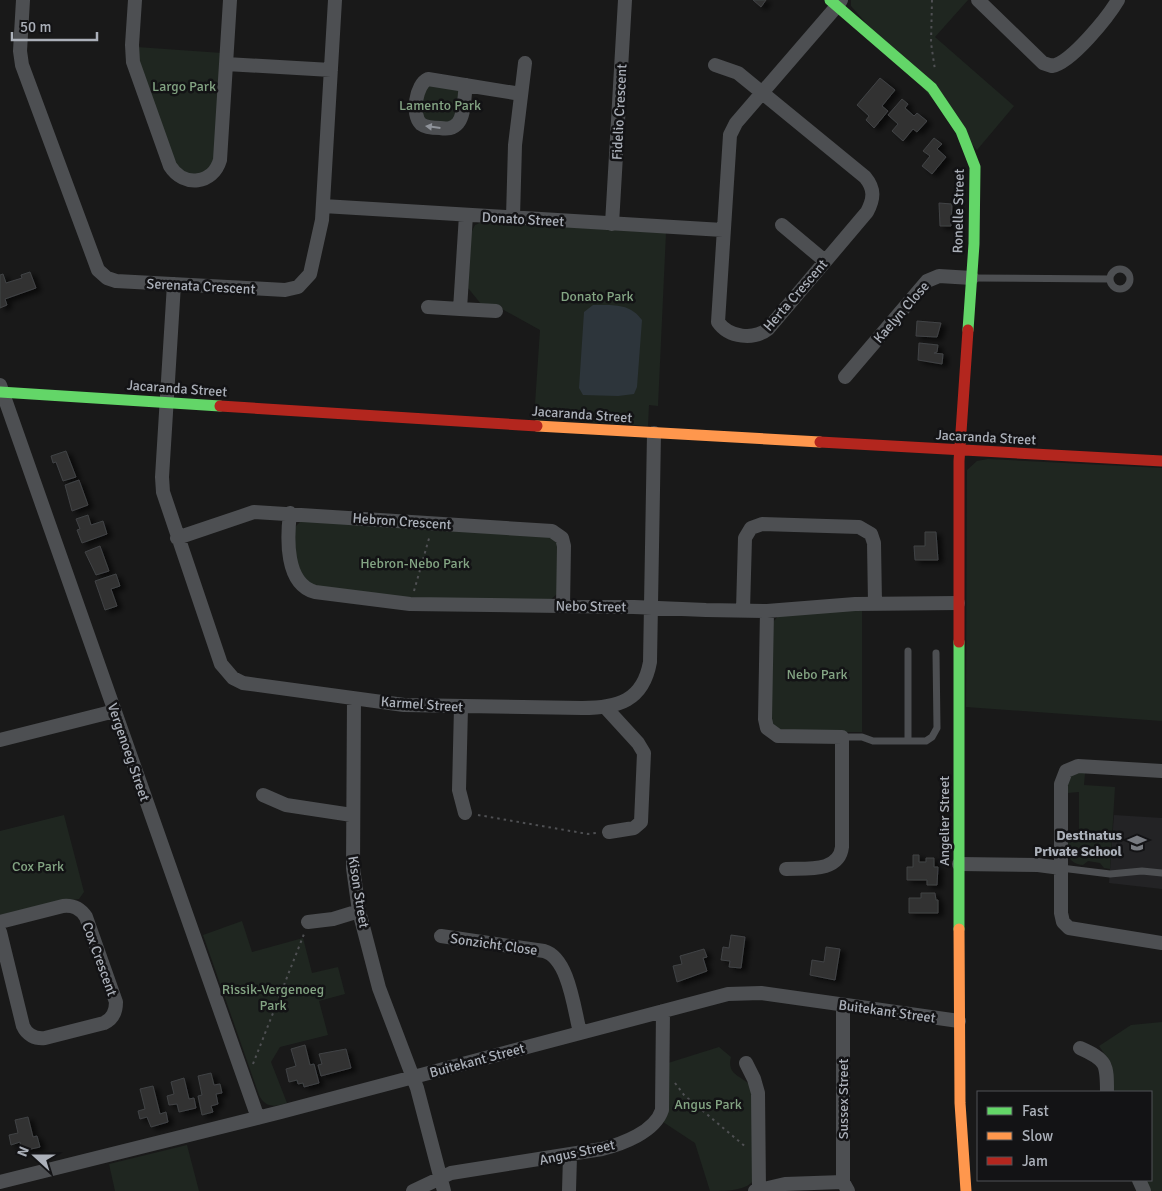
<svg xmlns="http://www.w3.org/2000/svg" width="1162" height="1191" font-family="Signika,sans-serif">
<defs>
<filter id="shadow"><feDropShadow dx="5" dy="3" stdDeviation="2.5" flood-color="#0009"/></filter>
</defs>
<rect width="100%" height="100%" fill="#191919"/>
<path fill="#232325" d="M1114 815 1162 818V889L1109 883Z"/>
<path fill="#1f2620" d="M851 0H968L935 37 1014 106 977 150 851 6Z
M137 47 222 53 215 159 205 173 188 175 176 166 139 65Z
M425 84 460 90 455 123 428 124 420 114Z
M482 222 666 233 658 406 649 405 648 426 534 419 540 330 502 309V306L481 304 468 288 471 233 475 225Z
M988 459 1162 468V721L966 707 967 470 977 461Z
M301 521 551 536 558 541 557 594 550 600H420L316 588 303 578 293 550 295 527Z
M862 609V732H781L770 722 773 622 779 615Z
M1074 772 1085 773 1084 785 1115 787 1110 869 1104 868 1100 863 1088 861 1083 865C1067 863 1067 853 1068 840H1079V792L1067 793 1066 782Z
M64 815 84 892 79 899 73 900 0 916V831Z
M242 921 252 952 303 938 312 973 338 967 345 994 319 1001 328 1035 280 1047 271 1062 287 1103C275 1107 265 1108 259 1095L203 935Z
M1162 1022V1191H1149L1145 1180H1151V1092H1112V1065L1099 1046 1131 1025Z
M719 1047 731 1057C726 1077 744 1075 752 1088L753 1181C745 1191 725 1191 710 1191L695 1143 663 1122 668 1063Z
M187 1145 199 1191H115L109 1164Z"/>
<path fill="#2d353b" d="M593 305C613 305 630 303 642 320L637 387 634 394 618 396 583 395 579 388 584 312Z"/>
<path fill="#323233" stroke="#414345" filter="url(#shadow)" d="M753 0H766L761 7Z
M880 78 895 90 882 106 888 111 874 128 866 120 869 116 857 105Z
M902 99 908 104 905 108 914 116 917 113 927 121 917 132 913 129 903 141 892 131 898 124 888 115Z
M934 138 942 144 937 149 946 157 932 174 922 166 930 156 923 151Z
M939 203 952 204 951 226H940Z
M30 272 36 288 5 299 7 305 0 308V275L3 274 6 283 22 278 21 275Z
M917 321 941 323 937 337 916 336Z
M919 343 938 345 937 352 934 353 943 354 942 364 918 360Z
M66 451 76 477 63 481 56 462 53 463 51 456Z
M79 480 88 505 72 511 65 485Z
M88 515 91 525 103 521 107 534 82 543 77 530 80 529 76 519Z
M925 532H936L938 560H915L914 546H925Z
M100 546 109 571 96 575 85 552Z
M116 574 120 586 111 589 117 606 105 610 95 581Z
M913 855H919V862H926V858H934V867H938L937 885H927V880H907V867H913Z
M921 893H935L936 900H938V913H909V898H921Z
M731 935 745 937 741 968 729 967 730 961 721 960 723 947 729 948Z
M826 947 840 949 835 980 810 975 812 960 824 962Z
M704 949 707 957 703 958 707 971 677 982 673 966 682 964 680 956Z
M305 1045 310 1065 314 1064 319 1083 304 1087 303 1083 298 1084 297 1080 289 1082 286 1069 296 1066 291 1049Z
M346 1049 351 1068 321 1076 318 1065 322 1064 319 1054Z
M211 1073 214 1085 220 1084 222 1093 216 1094 218 1104 211 1106 213 1112 202 1115 198 1096 202 1095 198 1076Z
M184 1078 189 1099 194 1098 196 1108 179 1112 177 1104 169 1105 167 1096 174 1094 171 1082Z
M153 1086 160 1114 166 1112 168 1122 151 1127 147 1117 140 1119 138 1111 145 1109 140 1089Z
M28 1117 33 1137 37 1136 40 1147 22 1151 20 1142 11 1145 9 1135 18 1133 15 1120Z"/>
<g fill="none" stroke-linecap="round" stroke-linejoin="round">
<path stroke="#4f5053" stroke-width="2" stroke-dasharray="2.5 4" stroke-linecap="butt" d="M932 0 931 43 935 70
M414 591 430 535
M478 815 588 834 596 833
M253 1064 304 934
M675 1083 684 1095 747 1148"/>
<path stroke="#4d4f52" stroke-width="7" d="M1110 279a10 10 0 1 1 20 0a10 10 0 1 1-20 0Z
M972 278 1110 279
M908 651V741
M842 737H862L873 741H926L932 737 937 728 936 653
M1061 868 1110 874 1142 871 1162 873"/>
<path stroke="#4d4f52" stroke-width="14" d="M23 0 20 51 22 65 98 270 107 278 116 281 285 290 298 287 310 274 322 220 335 0
M135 0 132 45 133 62 170 166C184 188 213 184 220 160L230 0
M978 0 1043 63 1052 66C1071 63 1108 17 1118 0
M226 64 331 70
M715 65 738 73 865 177C875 189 874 199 867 212L768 329C754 340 729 338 718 322L730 135 736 123 837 6 841 0
M466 85C464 96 465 114 458 123 453 129 447 129 440 128 434 128 426 128 421 124 411 115 416 84 428 79L521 94
M323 206 723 230
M513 217 515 145 525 63
M612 224 625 0
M782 225 825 261
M174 284 162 477 163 492 221 664 233 678 243 683 404 705 582 708C618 708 643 701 650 662L654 433
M428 307 460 309 466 215
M460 309 496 311
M845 377 927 281 939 276 972 278
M0 385 258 1118
M290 513C287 538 285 584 315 592L410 604 634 607 706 610 767 611 855 604 958 603
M177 538 254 512 552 531 562 538 564 546 563 606
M743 610 745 538 751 528 762 524 859 527 871 534 874 543 875 603
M767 611 765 719 767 728 778 736 842 737V847C839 873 805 868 786 869
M354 699 353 868 359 911 379 988 417 1088 444 1191
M461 707 459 790 465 813
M606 708 638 743 644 753 641 822 634 828 609 832
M0 740 115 711
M1162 771 1078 766 1066 771 1061 784V913L1063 922 1069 928 1162 943
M263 795 286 805 352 815
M959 864 1038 865 1061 868
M0 922 63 906C73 905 80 908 86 917L116 1002C116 1011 113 1019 104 1023L45 1038C35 1039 27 1035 23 1026L0 932
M308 922 333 919 359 911
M441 936 544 951C569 958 574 1010 580 1032
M843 1005V1182L848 1191
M1080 1048C1107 1060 1107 1064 1107 1092
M746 1063 754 1079 758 1093 759 1190
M1139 1180 1144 1191
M0 1182 281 1112 728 994 761 993 959 1021
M413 1191 451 1173 602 1149C622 1144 655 1132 662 1110L663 1011
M569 1191 570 1156
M755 1191 785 1184 843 1182"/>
<path stroke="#63d668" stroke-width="11" d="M830 0 932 88 961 131 975 167 974 244 968 330
M0 392 220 406
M959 642V929"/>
<path stroke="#ff974d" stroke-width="11" d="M537 426 820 442
M959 929 960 1103 966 1191"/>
<path stroke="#b3261e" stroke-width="11" d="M220 406 537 426
M820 442 1162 461
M959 642V461L968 330"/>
</g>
<defs><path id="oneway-solid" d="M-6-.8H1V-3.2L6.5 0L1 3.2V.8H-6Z" transform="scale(1.25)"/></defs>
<use fill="#8f939a" href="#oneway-solid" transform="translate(433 127) rotate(-173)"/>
<defs>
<g id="school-bare" transform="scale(1.5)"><path d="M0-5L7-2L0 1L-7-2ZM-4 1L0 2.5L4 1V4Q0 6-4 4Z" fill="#787b81" stroke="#131315" stroke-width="2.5" paint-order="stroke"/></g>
</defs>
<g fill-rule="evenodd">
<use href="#school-bare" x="1137" y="843"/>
</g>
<g text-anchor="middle" stroke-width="5" stroke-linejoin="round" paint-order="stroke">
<g font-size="14" fill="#83a483" stroke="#131315">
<text x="184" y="91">Largo Park</text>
<text x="440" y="110">Lamento Park</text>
<text x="597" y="301">Donato Park</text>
<text x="415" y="568">Hebron-Nebo Park</text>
<text x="817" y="679">Nebo Park</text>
<text x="38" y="871">Cox Park</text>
<text x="273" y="994">Rissik-Vergenoeg<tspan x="273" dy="16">Park</tspan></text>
<text x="708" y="1109">Angus Park</text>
</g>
<g font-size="14" fill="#abb0b9" stroke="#131315">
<text transform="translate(619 112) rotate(-87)" y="5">Fidelio Crescent</text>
<text transform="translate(958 211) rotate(-89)" y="5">Ronelle Street</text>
<text transform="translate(523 219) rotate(3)" y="5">Donato Street</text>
<text transform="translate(201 286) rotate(3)" y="5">Serenata Crescent</text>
<text transform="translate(795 295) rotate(-49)" y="5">Herta Crescent</text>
<text transform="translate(901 312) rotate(-49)" y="5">Kaelyn Close</text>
<text transform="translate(177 388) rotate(4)" y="5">Jacaranda Street</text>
<text transform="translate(582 414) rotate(4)" y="5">Jacaranda Street</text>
<text transform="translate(986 437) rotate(3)" y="5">Jacaranda Street</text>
<text transform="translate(402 521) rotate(4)" y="5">Hebron Crescent</text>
<text transform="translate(591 606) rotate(1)" y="5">Nebo Street</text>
<text transform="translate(422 704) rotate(4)" y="5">Karmel Street</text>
<text transform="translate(129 752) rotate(71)" y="5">Vergenoeg Street</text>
<text transform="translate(944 821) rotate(-90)" y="5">Angelier Street</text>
<text transform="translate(359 892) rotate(81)" y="5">Kison Street</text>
<text transform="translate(494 944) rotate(8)" y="5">Sonzicht Close</text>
<text transform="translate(100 959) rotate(70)" y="5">Cox Crescent</text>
<text transform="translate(887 1011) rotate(8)" y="5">Buitekant Street</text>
<text transform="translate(477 1060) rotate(-15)" y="5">Buitekant Street</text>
<text transform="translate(843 1099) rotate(-90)" y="5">Sussex Street</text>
<text transform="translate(577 1152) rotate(-12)" y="5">Angus Street</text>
</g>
<g font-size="14" font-weight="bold" fill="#abb0b9" stroke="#131315" text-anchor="end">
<text x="1122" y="840">Destinatus<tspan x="1122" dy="16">Private School</tspan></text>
</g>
</g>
<rect x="977" y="1091" width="175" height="90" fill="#131315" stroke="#505257"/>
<rect x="987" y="1107" width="25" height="8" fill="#63d668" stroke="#505257"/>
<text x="1022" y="1116" font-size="15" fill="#abb0b9">Fast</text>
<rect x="987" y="1132" width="25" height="8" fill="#ff974d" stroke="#505257"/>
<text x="1022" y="1141" font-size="15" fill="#abb0b9">Slow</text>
<rect x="987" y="1157" width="25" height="8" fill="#b3261e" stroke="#505257"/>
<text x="1022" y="1166" font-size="15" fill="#abb0b9">Jam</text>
<g transform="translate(35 1156) rotate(291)" stroke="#131315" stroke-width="4" paint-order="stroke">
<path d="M0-4L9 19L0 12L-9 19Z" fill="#abb0b9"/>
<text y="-8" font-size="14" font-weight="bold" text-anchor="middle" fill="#abb0b9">N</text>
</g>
<path d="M12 32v8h85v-8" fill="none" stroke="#abb0b9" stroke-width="2.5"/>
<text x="20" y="32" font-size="15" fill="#abb0b9" stroke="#131315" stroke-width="4" paint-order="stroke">50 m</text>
</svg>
